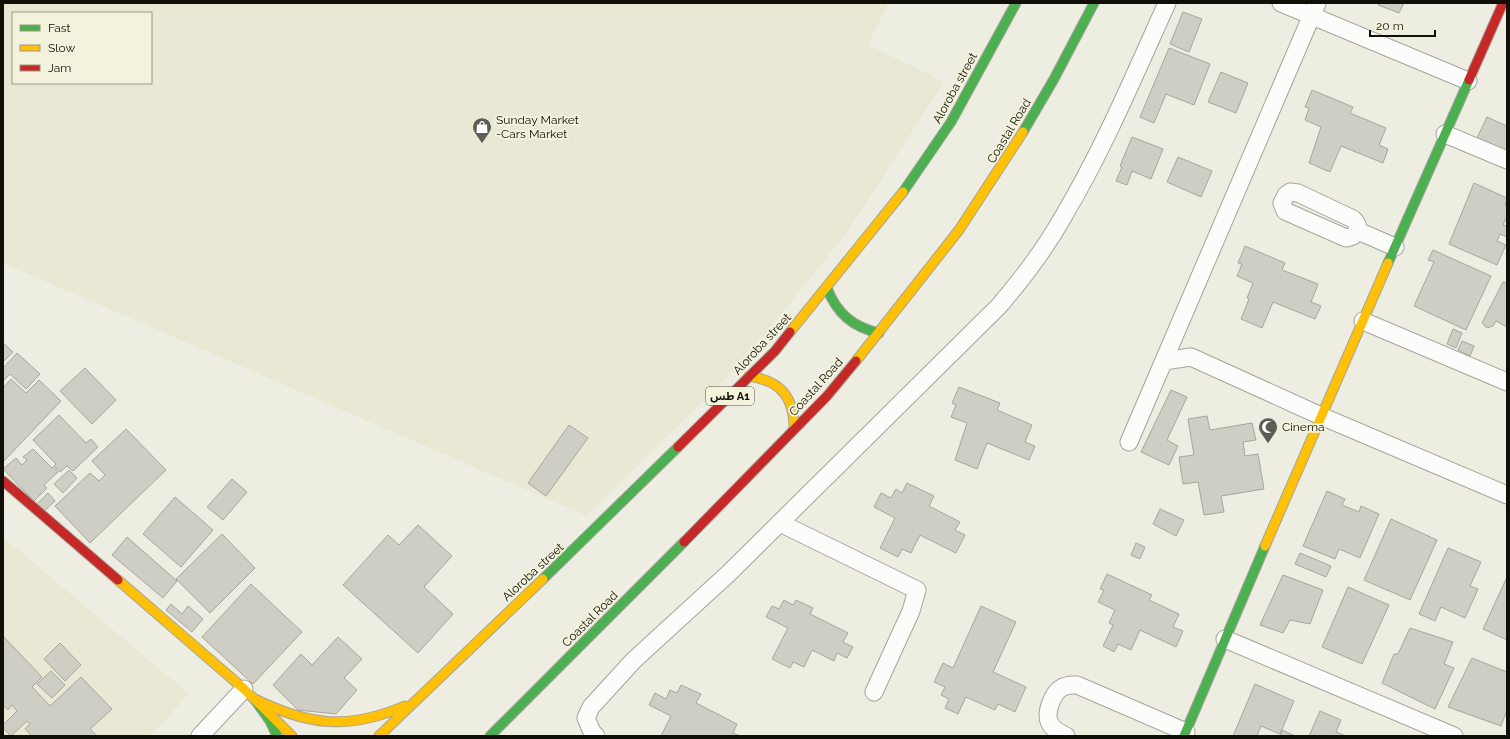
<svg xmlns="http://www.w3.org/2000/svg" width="1510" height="739" font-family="Raleway,'Noto Sans Arabic',sans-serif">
<rect width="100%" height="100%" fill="#eeede2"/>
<path fill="#e9e8d4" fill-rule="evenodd" d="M3 3H888L868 45 944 82 848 231 744 360 587 516 3 263ZM13 13H151V83H13Z
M3 537 189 694 150 736H3Z"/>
<path fill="#cecec4" stroke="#a6a69d" d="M1379 3H1404L1399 13 1378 5Z
M1183 12 1202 19 1189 52 1170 44Z
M1169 48 1210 64 1194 105 1166 94 1154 123 1140 117Z
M1221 72 1248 83 1236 113 1208 102Z
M1312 90 1353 107 1350 113 1386 128 1379 145 1388 149 1383 163 1341 146 1330 172 1309 163 1321 127 1305 120 1309 108 1305 107Z
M1487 117 1507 126V154L1476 140Z
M1132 137 1163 149 1151 179 1132 171 1127 185 1116 181 1122 167 1120 166Z
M1178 157 1212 171 1201 197 1167 182Z
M1474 183 1507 198 1505 205 1507 206V216L1503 225 1506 226 1507 225V237L1500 234 1497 241 1506 245 1497 265 1449 244Z
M1245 246 1285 263 1282 270 1318 284 1311 302 1321 306 1315 319 1273 302 1262 328 1241 319 1249 299 1247 298 1253 283 1237 276 1242 264 1238 263Z
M1433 250 1491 276 1466 330 1414 306 1434 262 1428 260Z
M1503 282 1507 283V327L1496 321 1493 326 1487 328 1482 323Z
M1453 329 1462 333 1456 348 1447 344Z
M1462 341 1474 346 1470 356 1458 350Z
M3 343 13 352 3 362Z
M17 353 40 374 26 389 10 374 3 381V368Z
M85 368 116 400 92 424 60 391Z
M11 379 26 393 39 380 61 401 3 462V388Z
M959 387 1000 403 997 410 1032 425 1025 442 1035 446 1029 460 987 443 977 469 955 460 967 423 951 417 956 405 952 403Z
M1171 390 1187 397 1167 440 1178 446 1169 465 1141 452Z
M59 415 86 443 91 439 98 447 73 471 67 466 60 472 54 466 56 464 33 440Z
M1207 416 1210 430 1252 423 1256 440 1243 442 1245 456 1258 454 1264 489 1221 496 1224 512 1204 515 1198 482 1183 484 1179 457 1194 455 1188 419Z
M569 425 588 438 546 496 528 483Z
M126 429 166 470 90 543 55 506 90 473 99 481 105 475 92 461Z
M33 449 52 468 53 467 58 472 44 485 47 488 34 501 3 469 16 458 22 465 27 460 23 457Z
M69 470 77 478 63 493 54 484Z
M232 479 247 492 223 520 207 507Z
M907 483 934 496 929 506 960 522 955 530 965 535 956 553 920 535 911 553 902 549 898 557 880 548 895 518 874 507 881 493 891 498 896 489 902 493Z
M1327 491 1345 499 1342 505 1359 512 1361 506 1379 514 1360 558 1339 549 1335 559 1303 546Z
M48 493 55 501 44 511 37 504Z
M175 497 213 530 181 567 143 534Z
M1160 509 1184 520 1176 536 1153 524Z
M1391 519 1437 540 1410 600 1364 580Z
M418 525 452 556 424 587 453 614 418 653 343 585 388 535 399 545Z
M222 534 255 568 210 613 176 579Z
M127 537 177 581 163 598 112 555Z
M1136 543 1145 547 1140 559 1131 555Z
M1448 548 1481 562 1470 586 1478 589 1465 618 1441 607 1435 621 1419 614Z
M1300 553 1331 566 1326 577 1295 564Z
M1107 574 1152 595 1149 600 1179 614 1173 627 1183 631 1176 647 1140 630 1131 650 1118 644 1114 652 1103 646 1113 625 1109 623 1115 610 1098 602 1104 590 1100 589Z
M1283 575 1323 590 1310 624 1290 620 1283 633 1260 625Z
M1507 577V640L1483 629Z
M251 584 302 632 253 684 202 637Z
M1348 587 1389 605 1362 664 1322 647Z
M784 600 793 605 796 600 813 608 810 614 848 633 843 642 853 647 847 658 837 653 834 661 812 650 804 667 793 662 790 668 772 659 788 628 766 617 772 606 779 609Z
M171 604 182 614 188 606 203 619 192 632 166 610Z
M981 606 1016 622 993 672 1026 687 1015 712 998 704 995 710 966 697 958 714 945 708 949 699 941 695 945 687 934 682 943 663 953 668Z
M1410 628 1453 642 1444 664 1454 668 1435 709 1382 683 1394 654H1398Z
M3 636 42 677 32 687 50 706 81 677 112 709 90 729 97 736H32L25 729 30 724 27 721 11 736 3 728V725L17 711 12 705 8 710 3 705Z
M338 637 362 659 344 678 357 690 336 714 298 710 273 685 301 654 312 665Z
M60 643 81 665 65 681 44 659Z
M1472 658 1507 672V710L1501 726 1448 707Z
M51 671 65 685 52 698 37 684Z
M1255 684 1294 701 1280 734 1261 726 1257 736H1233Z
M681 685 701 694 696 703 737 724 733 733 740 736H661L671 716 649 705 655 693 666 699 670 690 677 693Z
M1320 711 1341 720 1336 732 1346 736H1309Z
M1282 730 1295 736H1280Z"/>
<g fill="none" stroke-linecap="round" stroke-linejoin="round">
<g stroke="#a5a49c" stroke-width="19">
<path id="street" d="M1281 3 1468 81
M1445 134 1507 160
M1290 192 1298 193 1353 219C1362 227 1357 237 1346 238L1285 211 1282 203 1286 195Z
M1358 231 1395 247
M1363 321 1507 382
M1164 361 1191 357 1321 416 1507 495
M1129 442 1317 3
M780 523 917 590 911 611 874 692
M1225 639 1454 736
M200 736 244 689
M596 736 592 732 586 718 591 707 634 660 728 574 999 306C1023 278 1045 249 1063 217 1103 150 1135 74 1167 3
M1066 736C1049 728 1044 720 1051 702 1056 690 1062 684 1077 685L1186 732"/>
</g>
<g stroke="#a5a49c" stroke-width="11">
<path id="fast" d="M1023 132 1054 79 1094 3
M903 192 951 122 1016 3
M1388 263 1469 80
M827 288C837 314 853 327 879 333
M543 579 678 447
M255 700 270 721 277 736
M490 736 684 542
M1184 736 1265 546"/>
</g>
<g stroke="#a5a49c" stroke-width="11">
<path id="slow" d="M790 332 903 192
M856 361 959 230 1023 132
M749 376C781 381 794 397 794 429
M1265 546 1388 263
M118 580 244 689 292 736
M255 699C310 726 348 730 405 706
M379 736 543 579"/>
</g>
<g stroke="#a5a49c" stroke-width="11">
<path id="jam" d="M1469 80 1503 3
M678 447 775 351 790 332
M3 481 118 580
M684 542 827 396 856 361"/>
</g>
<use href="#street" stroke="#fcfcfb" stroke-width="17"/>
<use href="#fast" stroke="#4caf50" stroke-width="9"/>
<use href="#slow" stroke="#ffc107" stroke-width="9"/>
<use href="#jam" stroke="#c62828" stroke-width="9"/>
</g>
<defs>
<g id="shop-pin" transform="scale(1)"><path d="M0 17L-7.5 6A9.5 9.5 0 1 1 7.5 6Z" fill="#5e5d55" stroke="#f3f2dd"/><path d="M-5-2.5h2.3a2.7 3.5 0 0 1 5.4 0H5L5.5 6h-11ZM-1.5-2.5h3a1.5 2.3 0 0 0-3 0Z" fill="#fff"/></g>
<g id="mosque-pin" transform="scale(1)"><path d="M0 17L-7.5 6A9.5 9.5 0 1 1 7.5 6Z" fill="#5e5d55" stroke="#f3f2dd"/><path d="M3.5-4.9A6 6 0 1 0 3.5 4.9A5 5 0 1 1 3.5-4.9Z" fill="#fff"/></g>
</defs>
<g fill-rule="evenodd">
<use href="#shop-pin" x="482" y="127"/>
<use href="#mosque-pin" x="1268" y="427"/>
</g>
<g text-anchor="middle" stroke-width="4" stroke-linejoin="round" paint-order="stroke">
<rect fill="#f3f2dd" stroke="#545449" stroke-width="1" x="706" y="387" width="48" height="18" rx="3"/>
<g font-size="11" font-weight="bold" fill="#101009">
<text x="730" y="400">طس A1</text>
</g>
<g font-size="12" fill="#101009" stroke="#f3f2dd">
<text transform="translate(955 88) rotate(-61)" y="4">Aloroba street</text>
<text transform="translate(1009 131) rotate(-59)" y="4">Coastal Road</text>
<text transform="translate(762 344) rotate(-47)" y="4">Aloroba street</text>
<text transform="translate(816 387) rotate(-48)" y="4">Coastal Road</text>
<text transform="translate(533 572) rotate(-43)" y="4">Aloroba street</text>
<text transform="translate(590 619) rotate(-45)" y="4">Coastal Road</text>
</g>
<g font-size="12" fill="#101009" stroke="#f3f2dd" text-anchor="start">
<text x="496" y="124">Sunday Market<tspan x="496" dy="14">-Cars Market</tspan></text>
<text x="1282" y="431">Cinema</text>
</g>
</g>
<rect width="1510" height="739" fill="none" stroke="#101009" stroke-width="8"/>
<rect x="12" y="12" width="140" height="72" fill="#f3f2dd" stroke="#989888"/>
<rect x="20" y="25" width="20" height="6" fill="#4caf50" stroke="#989888"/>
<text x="48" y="32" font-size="12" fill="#101009">Fast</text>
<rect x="20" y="45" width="20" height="6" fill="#ffc107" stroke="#989888"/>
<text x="48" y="52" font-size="12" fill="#101009">Slow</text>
<rect x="20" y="65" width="20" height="6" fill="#c62828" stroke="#989888"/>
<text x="48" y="72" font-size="12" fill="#101009">Jam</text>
<path d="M1370 30v6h65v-6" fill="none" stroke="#101009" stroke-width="2"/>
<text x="1376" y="30" font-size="12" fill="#101009" stroke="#f3f2dd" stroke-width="3" paint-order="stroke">20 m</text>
</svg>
